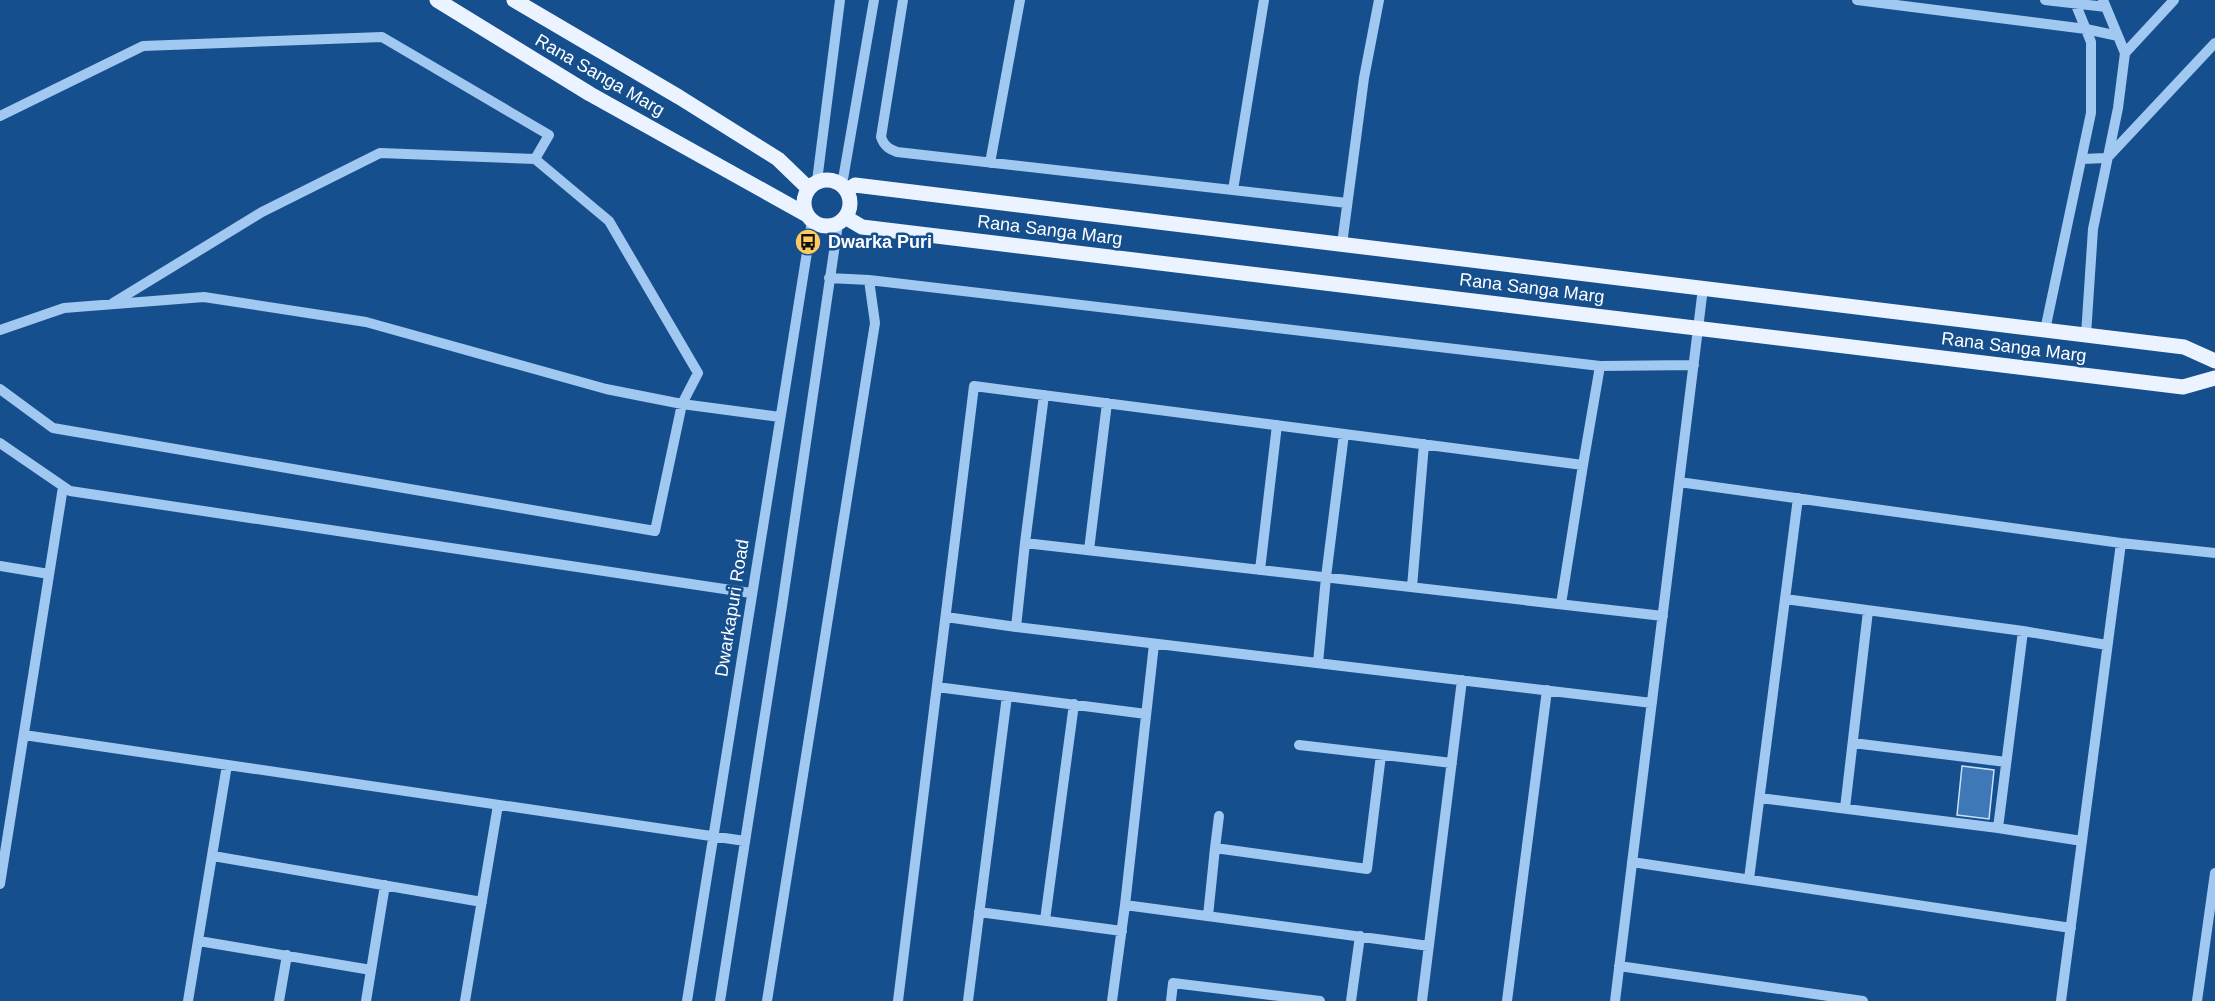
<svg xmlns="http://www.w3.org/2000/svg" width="2215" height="1001" font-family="Helvetica,sans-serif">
<rect width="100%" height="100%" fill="#164f8e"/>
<path fill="#3e78b7" stroke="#c8e1fb" stroke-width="1.5" d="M1962 766 1994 770 1989 819 1957 815Z"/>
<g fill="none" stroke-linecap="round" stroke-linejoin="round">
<path stroke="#a1c8f0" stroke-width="10" d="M903 0 881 137C884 146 889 149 897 152L1347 203
M1857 0 2086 29 2118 36
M2045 0 2106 7
M2125 53 2174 0
M0 116 143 46 382 37 549 135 535 159 609 221 698 373 682 404 655 531 53 428 0 389
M2082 159 2107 158 2215 43
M990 163 1020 0
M817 181 840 0
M842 185 874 0
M1233 190 1264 0
M1342 244 1364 78 1379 0
M869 280 1600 366 1694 365
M113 303 262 212 380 153 535 159
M0 330 64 308 204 297 366 322 606 389 682 404 780 417
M2045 330 2091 113V42L2074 0
M2086 335 2093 229 2118 108 2125 53 2103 0
M0 443 70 491 751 593
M1583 465 1600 366
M1679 482 2121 543 2215 553
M1025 543 1044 395
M1089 550 1107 403
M0 566 49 574
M1260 570 1277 425
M1412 587 1424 444
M1785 599 2023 631 2107 645
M946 617 1016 627
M1318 663 1326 577 1344 434
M937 687 1146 714
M1652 703 1016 627 1025 543 1663 616
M24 735 745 841
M1853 743 2006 762
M1299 745 1452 763
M1760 798 1998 828 2082 841
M1845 808 1868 611
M1998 828 2023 631
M1215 848 1219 816
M213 856 482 902
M1632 862 2071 928
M1749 879 1798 498
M0 884 63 487
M1125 905 1429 946
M979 912 1122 931
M1208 916 1215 848 1367 869 1381 755
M1045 920 1074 704
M199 941 371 970
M1619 966 1863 1001
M188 1001 227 765
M279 1001 287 955
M366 1001 385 885
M465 1001 498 805
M687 1001 812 221
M720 1001 782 606 838 224
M767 1001 875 323 869 280 829 278
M898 1001 974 386 1583 465 1561 604
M968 1001 1007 696
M1112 1001 1125 905 1154 644
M1171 1001 1173 983 1320 1001
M1351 1001 1360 936
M1422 1001 1462 680
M1507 1001 1547 690
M1615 1001 1703 288
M2061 1001 2121 543
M2197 1001 2215 873"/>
<path stroke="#eaf3ff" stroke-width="15" d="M437 0 590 94 807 215
M514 0 679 97 778 159 808 188
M804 203a23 23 0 1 1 46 0a23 23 0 1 1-46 0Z
M847 190 855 185 2184 347 2215 361
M845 217 862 227 2183 387 2215 378"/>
</g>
<defs>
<g id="bus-disc" transform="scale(1.35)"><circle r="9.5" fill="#ffcb60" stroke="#164f8e"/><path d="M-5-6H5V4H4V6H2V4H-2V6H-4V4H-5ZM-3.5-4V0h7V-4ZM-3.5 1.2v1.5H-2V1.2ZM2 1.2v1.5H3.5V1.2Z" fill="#111"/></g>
</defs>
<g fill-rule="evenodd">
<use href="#bus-disc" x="808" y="242"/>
</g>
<g text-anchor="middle" stroke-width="5" stroke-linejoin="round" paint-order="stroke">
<g font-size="18" fill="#fff" stroke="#164f8e">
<text transform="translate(600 75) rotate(30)" y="6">Rana Sanga Marg</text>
<text transform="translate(1050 230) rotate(7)" y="6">Rana Sanga Marg</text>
<text transform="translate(1532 288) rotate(7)" y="6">Rana Sanga Marg</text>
<text transform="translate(2014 347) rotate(7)" y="6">Rana Sanga Marg</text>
<text transform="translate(732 608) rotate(-81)" y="6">Dwarkapuri Road</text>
</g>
<g font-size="18" font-weight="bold" fill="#fff" stroke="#164f8e" text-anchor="start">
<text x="828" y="248">Dwarka Puri</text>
</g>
</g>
</svg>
